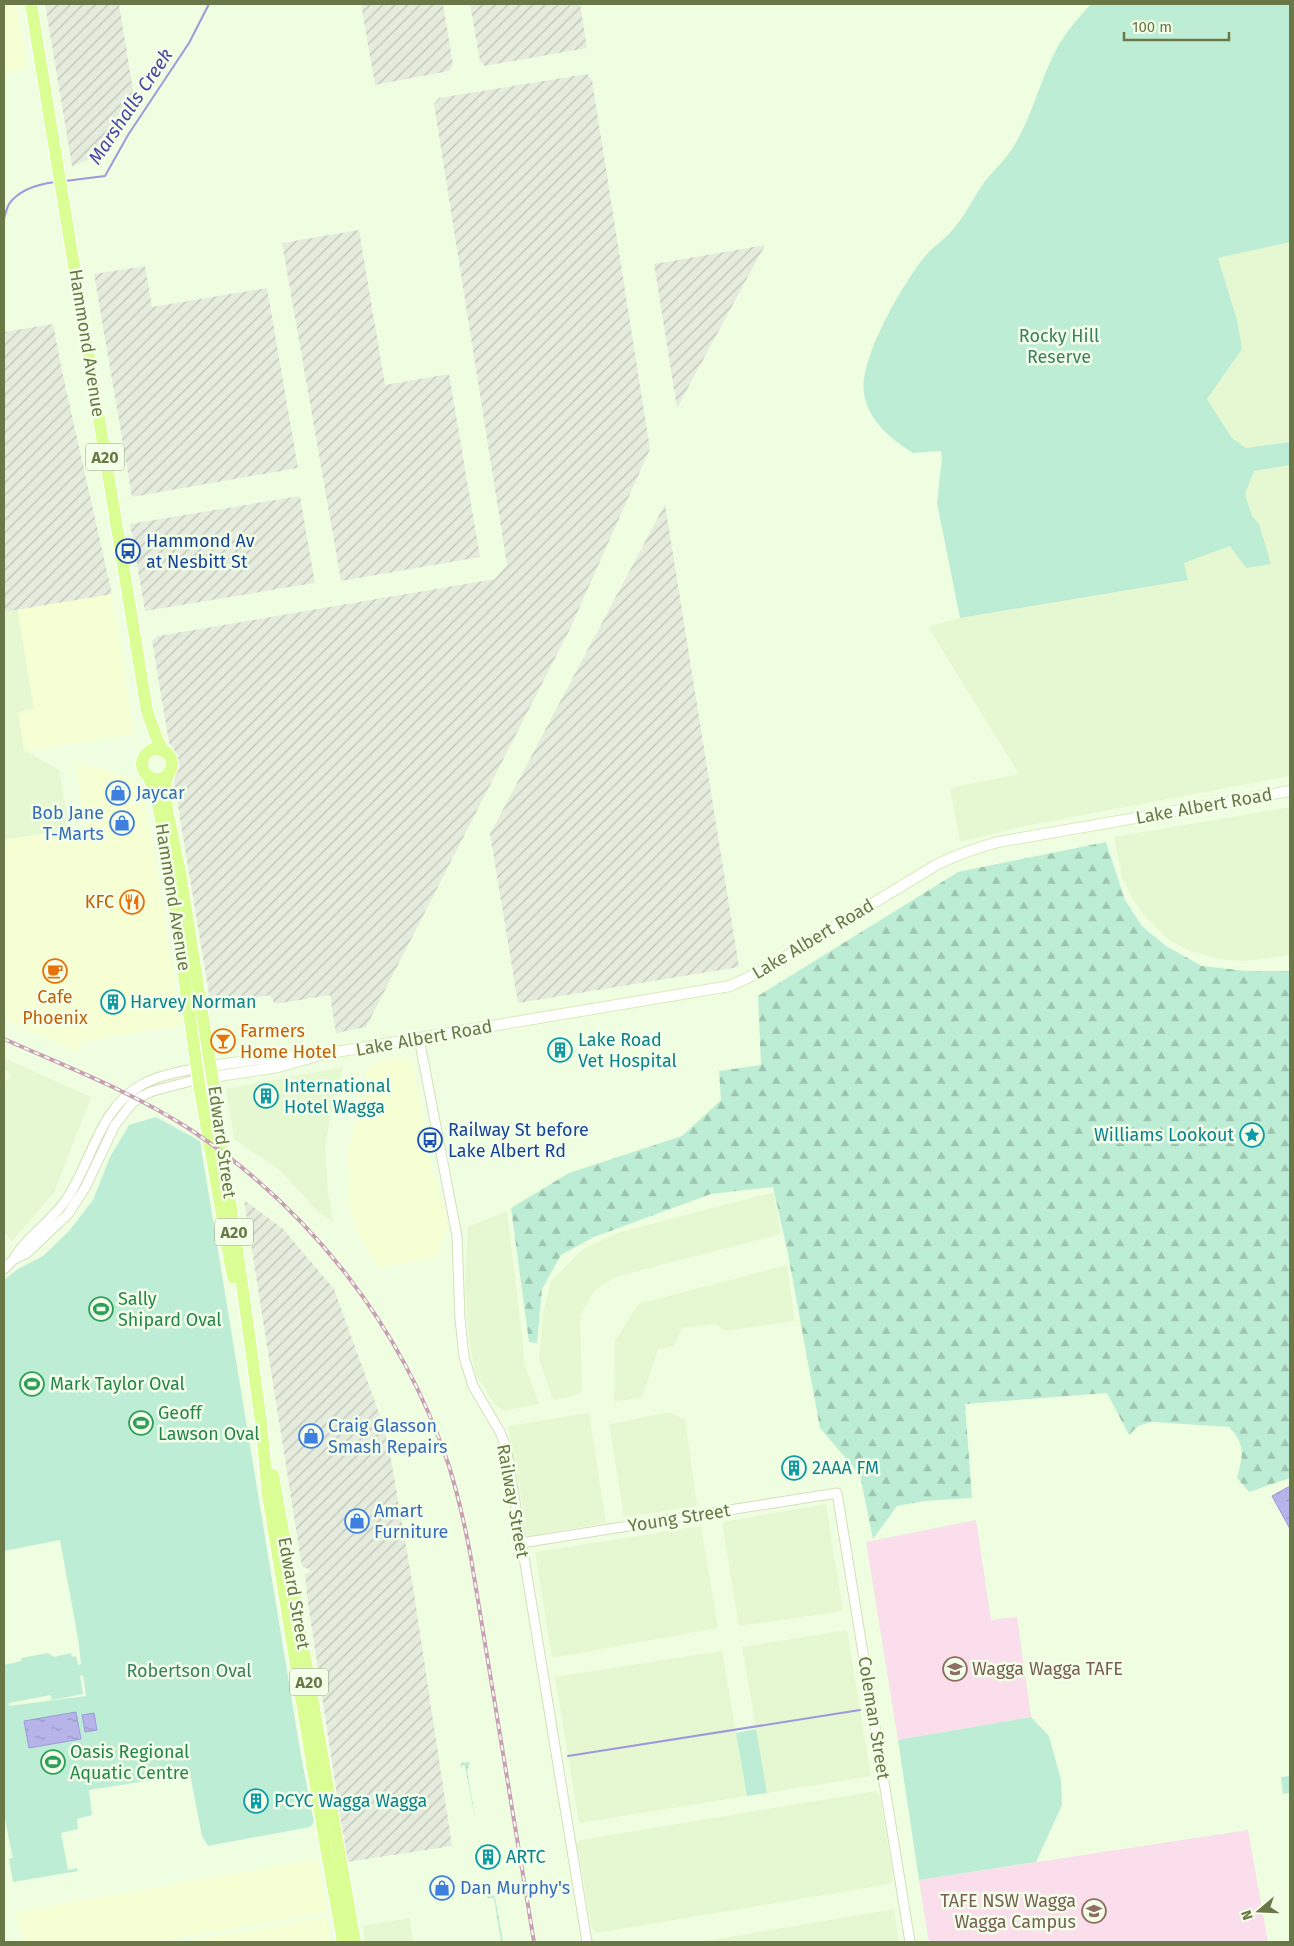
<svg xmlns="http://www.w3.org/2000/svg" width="1294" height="1946" font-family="'Fira Sans',sans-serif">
<defs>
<pattern id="industrial-furrows" width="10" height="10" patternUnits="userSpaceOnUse" patternTransform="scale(1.25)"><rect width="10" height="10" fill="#e6ecdd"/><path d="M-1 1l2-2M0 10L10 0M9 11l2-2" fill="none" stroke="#bec4b5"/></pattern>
<pattern id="grass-dots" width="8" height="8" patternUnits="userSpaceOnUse" patternTransform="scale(1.25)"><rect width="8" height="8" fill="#beedd5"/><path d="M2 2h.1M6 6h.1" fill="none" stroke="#9ec5af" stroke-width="1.8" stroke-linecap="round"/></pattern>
<pattern id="forest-firs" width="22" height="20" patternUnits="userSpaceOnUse" patternTransform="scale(1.25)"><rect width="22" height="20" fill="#beedd5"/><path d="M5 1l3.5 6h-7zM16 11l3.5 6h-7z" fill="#9ec5af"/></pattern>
<pattern id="water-ripples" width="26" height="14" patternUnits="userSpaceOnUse" patternTransform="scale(1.25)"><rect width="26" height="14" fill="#b7b4e9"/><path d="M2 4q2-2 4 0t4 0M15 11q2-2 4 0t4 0" fill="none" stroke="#9997bf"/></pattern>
</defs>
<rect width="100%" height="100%" fill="#effee1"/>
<path fill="#e6f8d2" d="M1290 242V442L1246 449 1232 438 1207 399 1242 348 1217 258Z
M1290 465V776L1025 826 960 842 950 788 1019 774 928 627 960 618 1187 580 1184 563 1230 546 1270 564 1259 524 1252 516 1245 494 1253 471Z
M18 610 34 709 24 750 59 770 70 830 4 840V612Z
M1290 807V955L1245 961 1220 959 1190 951 1169 940 1143 914 1133 900 1122 877 1114 837Z
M4 1058 91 1097 54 1193 12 1241 4 1232V1082L11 1076 8 1071 4 1070Z
M343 1067 331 1113 325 1146 328 1191 333 1222 318 1212 280 1170 234 1139 226 1089Z
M774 1192 781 1234 615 1277 594 1291 580 1316 582 1391 578 1395 553 1400 539 1359 543 1313 551 1281 582 1250 617 1233Z
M507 1211 523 1343 524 1363 539 1404 504 1411 495 1405 476 1375 469 1342 465 1279 468 1227Z
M787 1265 795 1321 726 1331 715 1324 682 1328 674 1346 658 1349 642 1397 614 1402 615 1341 638 1304Z
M670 1412 685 1420 697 1506 624 1517 609 1424Z
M589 1413 606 1523 528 1536 508 1426Z
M826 1504 843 1611 739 1626 722 1522Z
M701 1526 718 1628 552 1658 535 1552Z
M847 1630 871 1776 767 1793 742 1647Z
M722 1651 747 1796 579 1823 555 1677Z
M876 1791 880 1797 893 1875 892 1881 889 1884 597 1933 592 1929 577 1844 580 1840Z
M894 1909 899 1942H700Z
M410 1918 413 1942H365L363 1926Z"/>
<path fill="#f6ffd4" d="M4 4H16L27 69 4 73Z
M112 594 134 734 24 751 18 712 34 709 18 610Z
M75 764 103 769 142 784 182 1025 80 1042V1053L4 1019V840L85 828Z
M404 1057 413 1063 432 1168 448 1222 436 1257 379 1268 358 1233 349 1205 348 1153 367 1071 380 1060Z
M318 1859 327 1912 155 1942H22L16 1912Z
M327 1917 331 1942H185Z"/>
<path fill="url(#industrial-furrows)" d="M45 4H119L135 102 101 155 72 166Z
M361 4H443L453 64 449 71 375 85Z
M470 4H580L587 48 485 66 480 61Z
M587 74 592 80 650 449 569 631 366 1027 336 1033 330 995 275 1004 270 995 211 1006 173 776 176 771 173 749 169 743 152 641 158 636 495 579 507 565 434 104 439 98Z
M359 230 385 385 449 374 480 557 341 581 282 243Z
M765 245 677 408 654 264Z
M145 266 152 307 267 288 298 468 132 497 94 274Z
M53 324 62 371 112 594 4 612V332Z
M300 496 315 583 145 611 130 524Z
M665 504 739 967 518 1003 490 834Z
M244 1200 283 1229 334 1289 383 1424 391 1459 413 1587 452 1846 347 1862 308 1603 305 1574 311 1572 309 1569 302 1567Z"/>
<path fill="#fadeeb" d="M976 1520 991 1620 1017 1617 1031 1717 898 1740 866 1542Z
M1248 1830 1268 1942H929L919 1880Z"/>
<path fill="url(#grass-dots)" d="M470 1762 467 1770 476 1823 465 1766 463 1765 460 1769 461 1763Z
M488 1889 495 1897 503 1942H501L494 1898H488L485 1891Z"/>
<path fill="url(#forest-firs)" d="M1106 842 1125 900 1142 926 1166 946 1202 966 1247 971H1290V1478L1249 1492 1237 1478C1243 1455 1246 1445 1229 1427L1152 1422 1138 1426 1129 1435 1107 1393 965 1404 972 1498 925 1501 897 1506 873 1539 860 1475 820 1428 788 1254 773 1187 711 1194 594 1237 561 1255 542 1289 537 1343 529 1342 511 1208 569 1173 682 1136 721 1100 719 1071 761 1065 758 996 958 872Z"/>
<path fill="#beedd5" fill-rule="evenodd" d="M1091 4H1290V242L1218 258 1237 320 1242 349 1207 399 1232 438 1246 448 1290 442V465L1254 471 1245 494 1252 516 1259 524 1271 564 1246 568 1230 546 1184 563 1188 580 960 618 937 503 942 457 941 451 913 453C891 439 868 421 864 393 859 358 904 281 927 254 933 247 942 241 949 234 964 218 973 198 985 181 994 170 1005 160 1012 149 1031 120 1039 83 1055 52 1064 34 1078 18 1091 4Z
M156 1117 200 1141 301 1756 314 1822 310 1827 208 1846 202 1836 190 1774 89 1790 92 1815 77 1819 78 1829 61 1833 68 1870 77 1868 78 1871 13 1882 9 1859 14 1857 12 1855 4 1814V1665L21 1661V1658L48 1653 54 1657 71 1653 72 1657 76 1656 78 1665 81 1664 78 1638 60 1540 4 1551V1280L18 1269 43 1256 69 1231 93 1200 110 1157 129 1125ZM83 1675 86 1696 9 1706V1703L50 1695 52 1700 83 1694 80 1676Z
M1031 1717 1049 1736 1061 1780 1062 1805 1036 1862 919 1880 898 1740Z
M756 1729 767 1793 747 1796 736 1733Z
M1290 1776V1793L1283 1794 1281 1777Z"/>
<path fill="url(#water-ripples)" stroke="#9d99dc" d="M1290 1486V1529L1272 1496Z
M76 1712 81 1739 29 1748 24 1721Z
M94 1713 97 1730 85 1732 82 1715Z"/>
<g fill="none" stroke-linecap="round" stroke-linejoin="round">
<path stroke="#9d99dc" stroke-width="2" d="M65 181 105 176 128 135 189 43 209 4
M4 219C5 215 7 208 9 204 19 190 39 184 55 182
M568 1756 860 1710"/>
<g stroke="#d2e1b9" stroke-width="11">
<path id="tertiary" d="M419 1038 457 1236 460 1319 464 1357 473 1386 500 1432 506 1447 587 1942
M13 1260C26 1237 50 1223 66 1200 92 1162 99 1107 143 1084 160 1075 179 1072 198 1068
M4 1269 13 1260 27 1253 68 1214 85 1188 115 1125 132 1103 142 1096 153 1091 199 1079
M521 1543 837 1493 910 1942"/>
</g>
<g stroke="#d9ebbb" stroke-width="12">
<path id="secondary" d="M203 1067 276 1057 308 1055
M199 1079 278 1067 324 1054 730 986 760 972 936 865C956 855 976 848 998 842L1290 791"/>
</g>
<g stroke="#fff" stroke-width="14">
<path id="trunk" d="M31 4 147 711 157 739 163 751
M142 764a15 15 0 1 1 30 0a15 15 0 1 1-30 0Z
M168 774 165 785 167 810 180 872 212 1076 244 1298 261 1422 268 1495 325 1842 343 1942
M148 776 156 794 164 834 200 1090 233 1277
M273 1475 355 1942"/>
</g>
<use href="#tertiary" stroke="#fff" stroke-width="9"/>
<use href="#secondary" stroke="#fff" stroke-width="10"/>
<use href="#trunk" stroke="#dafe94" stroke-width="12"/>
<g stroke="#c89fb6" stroke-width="4">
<path id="rail" d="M4 1039C67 1067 133 1092 191 1130 311 1210 401 1326 448 1463 458 1494 465 1526 471 1558L534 1942"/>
</g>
<use href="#rail" stroke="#f4ffe9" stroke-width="2" stroke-dasharray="5.5" stroke-linecap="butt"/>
</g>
<defs>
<g id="bus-ring" transform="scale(1.25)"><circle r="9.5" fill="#f4ffe9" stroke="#1a4fb4" stroke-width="1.5"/><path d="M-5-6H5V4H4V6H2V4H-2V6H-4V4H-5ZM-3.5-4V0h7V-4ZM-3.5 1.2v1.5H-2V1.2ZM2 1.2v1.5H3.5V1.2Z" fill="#1a4fb4"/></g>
<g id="shop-ring" transform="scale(1.25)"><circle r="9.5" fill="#f4ffe9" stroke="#3f7fe0" stroke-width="1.5"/><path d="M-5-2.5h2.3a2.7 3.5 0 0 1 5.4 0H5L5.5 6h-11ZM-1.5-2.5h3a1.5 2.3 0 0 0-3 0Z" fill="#3f7fe0"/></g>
<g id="restaurant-ring" transform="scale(1.25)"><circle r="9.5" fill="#f4ffe9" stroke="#e8710a" stroke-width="1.5"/><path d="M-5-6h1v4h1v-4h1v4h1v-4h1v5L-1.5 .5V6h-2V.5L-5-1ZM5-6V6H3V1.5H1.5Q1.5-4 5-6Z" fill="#e8710a"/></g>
<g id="cafe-ring" transform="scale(1.25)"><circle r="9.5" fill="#f4ffe9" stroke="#e8710a" stroke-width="1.5"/><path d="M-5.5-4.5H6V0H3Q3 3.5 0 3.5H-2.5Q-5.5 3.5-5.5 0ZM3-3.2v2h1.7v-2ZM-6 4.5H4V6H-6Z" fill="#e8710a"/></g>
<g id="building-ring" transform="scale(1.25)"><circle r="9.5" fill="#f4ffe9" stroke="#0f9aa8" stroke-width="1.5"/><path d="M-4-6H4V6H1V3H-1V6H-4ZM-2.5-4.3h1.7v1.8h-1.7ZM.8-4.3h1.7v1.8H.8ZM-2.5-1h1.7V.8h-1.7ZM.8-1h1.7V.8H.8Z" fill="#0f9aa8"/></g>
<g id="bar-ring" transform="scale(1.25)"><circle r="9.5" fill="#f4ffe9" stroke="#e8710a" stroke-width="1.5"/><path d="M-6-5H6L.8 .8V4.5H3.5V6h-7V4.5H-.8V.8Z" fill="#e8710a"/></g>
<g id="sight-ring" transform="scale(1.25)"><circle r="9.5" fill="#f4ffe9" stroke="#0f9aa8" stroke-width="1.5"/><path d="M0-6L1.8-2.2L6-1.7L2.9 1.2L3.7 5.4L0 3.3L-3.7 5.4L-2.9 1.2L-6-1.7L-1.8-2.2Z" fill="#0f9aa8"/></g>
<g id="stadium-ring" transform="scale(1.25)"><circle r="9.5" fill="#f4ffe9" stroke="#2e9e5b" stroke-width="1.5"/><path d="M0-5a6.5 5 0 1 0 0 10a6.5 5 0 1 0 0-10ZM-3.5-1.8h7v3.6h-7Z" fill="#2e9e5b"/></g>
<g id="university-ring" transform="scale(1.25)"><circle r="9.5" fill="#f4ffe9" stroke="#8d6e63" stroke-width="1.5"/><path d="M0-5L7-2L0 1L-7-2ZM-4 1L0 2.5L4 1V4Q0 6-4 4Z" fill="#8d6e63"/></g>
</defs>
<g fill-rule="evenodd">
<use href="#bus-ring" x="128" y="551"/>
<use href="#shop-ring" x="118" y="793"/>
<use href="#shop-ring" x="122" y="823"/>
<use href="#restaurant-ring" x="132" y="902"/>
<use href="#cafe-ring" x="55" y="971"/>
<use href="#building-ring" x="113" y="1002"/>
<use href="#bar-ring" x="223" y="1041"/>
<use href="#building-ring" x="560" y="1050"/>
<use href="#building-ring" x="266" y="1096"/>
<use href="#sight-ring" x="1252" y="1135"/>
<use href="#bus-ring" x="430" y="1140"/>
<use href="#stadium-ring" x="101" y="1309"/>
<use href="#stadium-ring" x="32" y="1384"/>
<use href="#stadium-ring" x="141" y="1423"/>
<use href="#shop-ring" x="311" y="1436"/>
<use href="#building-ring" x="794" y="1468"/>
<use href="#shop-ring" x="357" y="1521"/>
<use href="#university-ring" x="955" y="1669"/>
<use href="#stadium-ring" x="53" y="1762"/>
<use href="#building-ring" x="256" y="1801"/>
<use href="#building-ring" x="488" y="1857"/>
<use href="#shop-ring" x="442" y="1888"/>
<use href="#university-ring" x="1094" y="1911"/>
</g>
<g text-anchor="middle" stroke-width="5" stroke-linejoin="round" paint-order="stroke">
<g fill="#f4ffe9" stroke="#93a077" stroke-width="1">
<rect x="86" y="443.5" width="38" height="27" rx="4"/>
<rect x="215" y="1218.5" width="38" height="27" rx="4"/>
<rect x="290" y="1668.5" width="38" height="27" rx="4"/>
</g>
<g font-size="16" font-weight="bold" fill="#6a7746">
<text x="105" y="463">A20</text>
<text x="234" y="1238">A20</text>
<text x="309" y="1688">A20</text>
</g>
<g font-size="18" fill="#3c7f65" stroke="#f4ffe9">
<text x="1059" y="342">Rocky Hill<tspan x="1059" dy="21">Reserve</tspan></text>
<text x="189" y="1677">Robertson Oval</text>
</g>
<g font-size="18" fill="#6a7746" stroke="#f4ffe9">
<text transform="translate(87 343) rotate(81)" y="6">Hammond Avenue</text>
<text transform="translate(1204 806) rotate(-10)" y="6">Lake Albert Road</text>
<text transform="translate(173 897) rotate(81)" y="6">Hammond Avenue</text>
<text transform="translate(813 939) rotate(-31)" y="6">Lake Albert Road</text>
<text transform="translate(424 1038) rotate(-10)" y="6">Lake Albert Road</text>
<text transform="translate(222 1142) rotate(82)" y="6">Edward Street</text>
<text transform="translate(513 1501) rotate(80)" y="6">Railway Street</text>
<text transform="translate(679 1518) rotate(-9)" y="6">Young Street</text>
<text transform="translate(294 1593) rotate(80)" y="6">Edward Street</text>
<text transform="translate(874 1718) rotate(81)" y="6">Coleman Street</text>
</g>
<g font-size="18" fill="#164399" stroke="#f4ffe9" text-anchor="start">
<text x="146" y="547">Hammond Av<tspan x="146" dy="21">at Nesbitt St</tspan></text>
<text x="448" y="1136">Railway St before<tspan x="448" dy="21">Lake Albert Rd</tspan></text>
</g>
<g font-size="18" fill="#366cbe" stroke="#f4ffe9" text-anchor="start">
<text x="136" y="799">Jaycar</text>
<text x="104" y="819" text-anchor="end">Bob Jane<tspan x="104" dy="21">T-Marts</tspan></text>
<text x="328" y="1432">Craig Glasson<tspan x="328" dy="21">Smash Repairs</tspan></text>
<text x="374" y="1517">Amart<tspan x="374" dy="21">Furniture</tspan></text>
<text x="460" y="1894">Dan Murphy's</text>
</g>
<g font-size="18" fill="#c56008" stroke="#f4ffe9" text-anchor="end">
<text x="114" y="908">KFC</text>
<text x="55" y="1003" text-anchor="middle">Cafe<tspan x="55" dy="21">Phoenix</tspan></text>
<text x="240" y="1037" text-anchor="start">Farmers<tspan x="240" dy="21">Home Hotel</tspan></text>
</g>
<g font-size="18" fill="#0d838f" stroke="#f4ffe9" text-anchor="start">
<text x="130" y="1008">Harvey Norman</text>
<text x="578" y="1046">Lake Road<tspan x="578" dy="21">Vet Hospital</tspan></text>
<text x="284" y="1092">International<tspan x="284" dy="21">Hotel Wagga</tspan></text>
<text x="1234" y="1141" text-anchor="end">Williams Lookout</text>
<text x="812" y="1474">2AAA FM</text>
<text x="274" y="1807">PCYC Wagga Wagga</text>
<text x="506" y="1863">ARTC</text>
</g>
<g font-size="18" fill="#27864d" stroke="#f4ffe9" text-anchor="start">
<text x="118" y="1305">Sally<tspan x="118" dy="21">Shipard Oval</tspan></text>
<text x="50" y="1390">Mark Taylor Oval</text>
<text x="158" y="1419">Geoff<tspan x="158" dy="21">Lawson Oval</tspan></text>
<text x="70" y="1758">Oasis Regional<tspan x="70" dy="21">Aquatic Centre</tspan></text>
</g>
<g font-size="18" fill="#785e54" stroke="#f4ffe9" text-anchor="start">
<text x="972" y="1675">Wagga Wagga TAFE</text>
<text x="1076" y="1907" text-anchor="end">TAFE NSW Wagga<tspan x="1076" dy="21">Wagga Campus</tspan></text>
</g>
<g font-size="19" font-style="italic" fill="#4c45a3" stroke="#f4ffe9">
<text transform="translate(130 106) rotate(-56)" y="7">Marshalls Creek</text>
</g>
</g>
<rect width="1294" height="1946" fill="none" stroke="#6a7746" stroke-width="10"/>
<g transform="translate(1259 1911) rotate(251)" stroke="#f4ffe9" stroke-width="4" paint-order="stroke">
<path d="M0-4L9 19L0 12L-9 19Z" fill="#6a7746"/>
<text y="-8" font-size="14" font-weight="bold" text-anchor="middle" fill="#6a7746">N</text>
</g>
<path d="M1124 32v8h105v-8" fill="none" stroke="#6a7746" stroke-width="2.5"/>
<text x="1132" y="32" font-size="15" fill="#6a7746" stroke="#f4ffe9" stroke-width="4" paint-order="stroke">100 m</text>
</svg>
